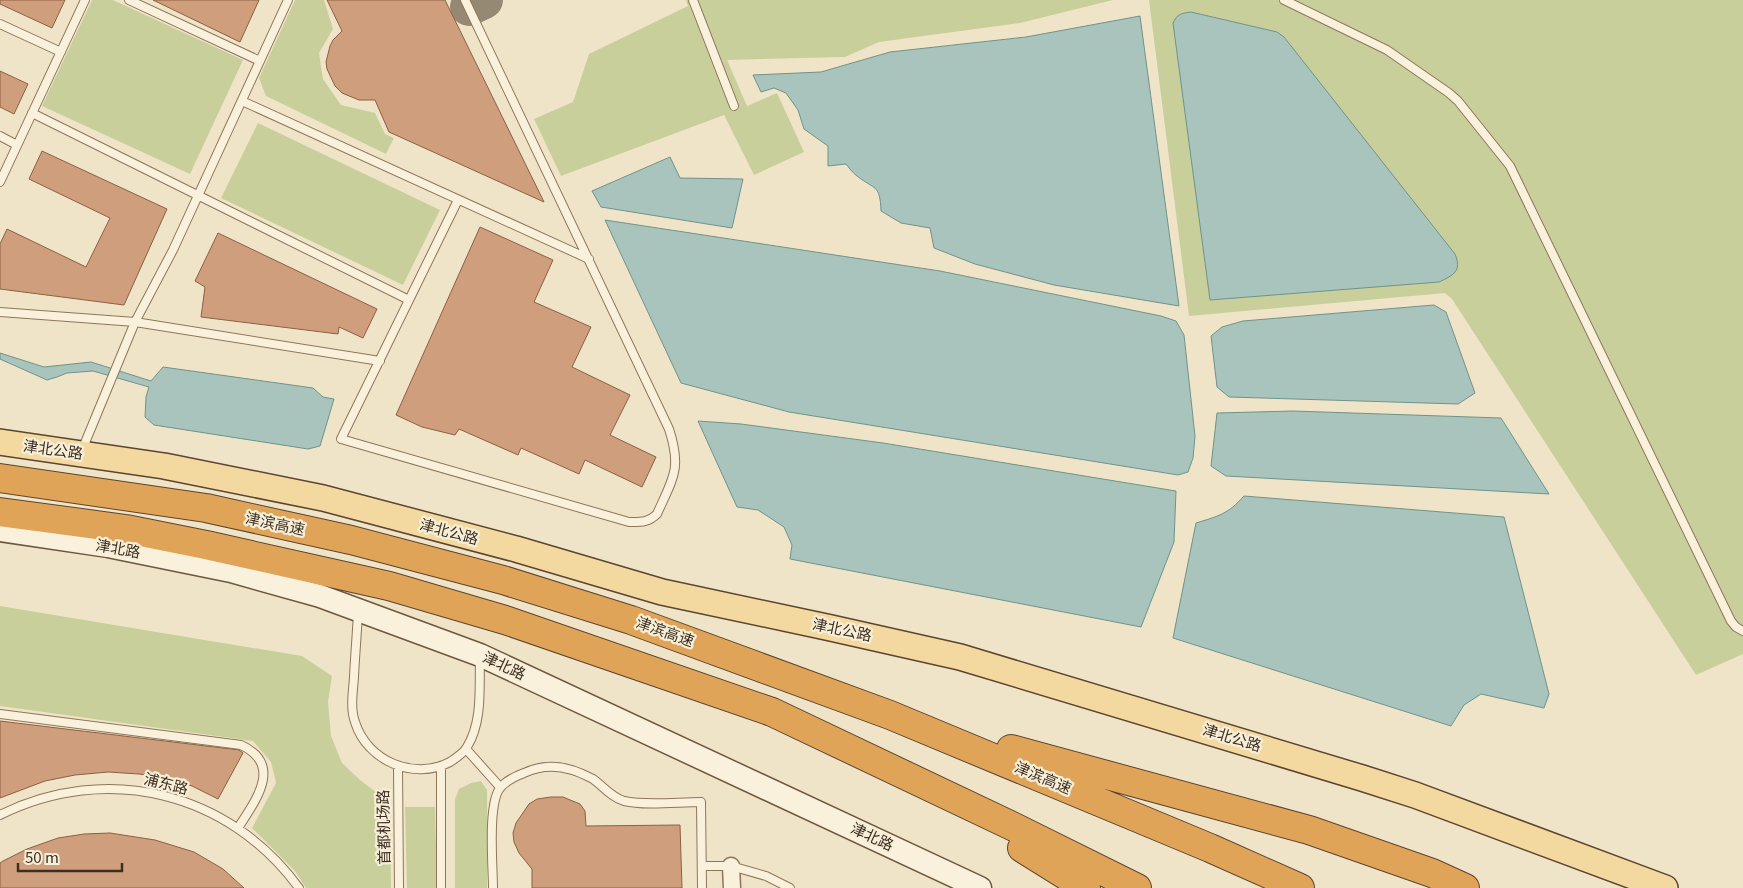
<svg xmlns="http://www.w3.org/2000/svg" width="1743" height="888" font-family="Georgia,'Noto Sans SC',serif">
<rect width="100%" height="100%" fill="#f0e4c8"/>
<path fill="#c9cf9b" d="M92 0H113L243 60 190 174 42 106Z
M295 0H324L333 29 319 53 323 79 341 105 375 113 385 134 394 138 386 154 266 96 259 78Z
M686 0H1113L1020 23 879 42 845 57 727 60 747 106 777 93 804 152 754 175 724 115 561 176 534 119 573 102 589 54 688 6Z
M1149 0H1743V654L1696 675 1452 299 1445 293 1189 316Z
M258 123 440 210 403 285 221 198Z
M0 606 302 656 332 676 328 702 331 736 342 763 360 780 381 796 390 807 391 888H306L295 871 252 828 276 783 271 762 253 741 0 706Z
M481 781 487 790V888H455V799L459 789 471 783Z
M405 807H435L437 888H407Z"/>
<path fill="#a9c4bc" stroke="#6f938a" d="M1191 12 1277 32 1284 37 1455 254C1462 271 1454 275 1439 282L1210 300 1173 23C1177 14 1182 13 1191 12Z
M1140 16 1179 306 1054 285 975 264 934 248 930 228 901 223 881 211C880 184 875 190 857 176 853 173 849 168 846 164L828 166V146L804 129 798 110 786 93 774 88 761 92 753 75 821 72 890 52 1026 37Z
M670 157 680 178 743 179 732 228 601 207 592 191Z
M605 220 940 271 1161 316 1176 321 1184 335 1195 436 1193 458 1188 472 1178 475 789 412 681 383Z
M1434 305 1446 312 1475 393 1458 404 1229 397 1217 387 1211 336 1222 327 1243 321Z
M0 353 44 367 91 362 151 381 163 367 313 388 323 397 334 399 320 446 308 449 154 425 145 417 146 397 149 387 93 371 67 373 57 377 47 380 0 359Z
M1293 411 1501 418 1549 494 1226 476 1211 466 1217 413Z
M698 421 741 424 883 443 1176 491 1174 542 1141 627 790 559 792 545 784 527 758 510 737 507Z
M1244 496 1504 517 1549 694 1544 708 1481 694 1464 705 1451 726 1173 638 1196 523C1219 516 1228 514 1244 496Z"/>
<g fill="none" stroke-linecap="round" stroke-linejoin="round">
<path stroke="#968974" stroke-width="38" d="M469 7 484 0"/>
</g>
<path fill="#cf9f7d" stroke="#8d5f41" d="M0 0H65L52 28 0 4Z
M153 0H259L240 42Z
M327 0H445L544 202 389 132 375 100H359L342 93 335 86 327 69 326 62 330 46 333 40 342 31Z
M0 71 28 84 14 114 0 107Z
M42 151 167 209 124 305 0 289V244L7 229 86 267 110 218 29 179Z
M480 227 553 260 534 302 591 327 572 367 630 395 610 435 656 457 642 487 585 460 579 474 521 448 518 455 459 429 455 435 422 427 396 415Z
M218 233 377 309 363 338 339 327 338 334 201 317 205 287 195 281Z
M0 721 239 750 243 753 218 799 192 786 166 778 139 774 108 772 75 775 45 781 0 798Z
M551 797H563L580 804 585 811 586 826 680 825 682 888H532V869L519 853 514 842 513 833 516 823 529 804 537 799Z
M110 833 155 840 194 852 223 869 244 888H0V863L3 861 27 849 58 838 84 834Z"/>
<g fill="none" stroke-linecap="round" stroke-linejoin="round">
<g stroke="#8d765c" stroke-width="10">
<path id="lane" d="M129 0 260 61
M693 0 734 106
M1284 0 1387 50 1449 93 1458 101 1510 166 1731 621 1736 627 1743 631
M0 24 61 52
M242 101 589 259
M32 113 409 300
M0 136 17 145
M0 182 85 0
M458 200 341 439 629 522C640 522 648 523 657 514 673 478 682 469 669 429L465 0
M0 312 135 322 380 361
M82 450 135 322 173 250 288 0
M358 612C357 634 355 655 354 677 353 692 350 708 355 722 367 761 414 781 450 762 456 758 464 753 467 747 483 721 479 687 480 657
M0 714 241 745C284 765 255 801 238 828
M466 749 500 787
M398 766 399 888
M441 767V888
M0 815C107 762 229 792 299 888
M702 866H731L766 876 790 888
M493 888C493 867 487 801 501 787 507 780 516 776 524 773 539 766 556 765 572 770 579 772 587 776 593 779 604 787 611 797 624 801 647 806 677 802 701 802L702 888"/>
</g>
<g stroke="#8d765c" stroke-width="19">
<path id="street" d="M731 866 732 888"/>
</g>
<g stroke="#6f573f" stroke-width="25">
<path id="secondary" d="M0 530 108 546 231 571 320 596 358 610 480 655 980 888"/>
</g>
<g stroke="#5b4430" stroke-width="28">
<path id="primary" d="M0 442 164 466 323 498 516 549 662 592 831 628 960 657 1362 778 1415 795 1665 888"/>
</g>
<g stroke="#5b4430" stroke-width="30">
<path id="highway" d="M0 478 206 508 351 540 503 580 631 620 890 715 1210 848 1300 888
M0 512 126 529 206 545 389 586 505 620 772 712 1012 826 1137 888
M1011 749 1309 830 1432 873 1465 888
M1022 848 1086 888"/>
</g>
<use href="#lane" stroke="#faf1dc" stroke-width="8"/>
<use href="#street" stroke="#faf1dc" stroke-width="16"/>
<use href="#secondary" stroke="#faf1dc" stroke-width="22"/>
<use href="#primary" stroke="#f3d9a0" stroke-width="25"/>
<use href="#highway" stroke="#e0a458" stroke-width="28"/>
</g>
<g text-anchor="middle" stroke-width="4.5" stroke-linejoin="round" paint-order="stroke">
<g font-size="15" fill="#3d2e20" stroke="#f7eed8">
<text transform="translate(53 450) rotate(8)" y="5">津北公路</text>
<text transform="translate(275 524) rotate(12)" y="5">津滨高速</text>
<text transform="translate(449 532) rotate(15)" y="5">津北公路</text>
<text transform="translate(118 549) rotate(10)" y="5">津北路</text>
<text transform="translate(842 630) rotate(12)" y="5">津北公路</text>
<text transform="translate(665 632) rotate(20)" y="5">津滨高速</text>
<text transform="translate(504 666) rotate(25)" y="5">津北路</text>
<text transform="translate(1232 738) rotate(17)" y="5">津北公路</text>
<text transform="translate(1043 778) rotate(23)" y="5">津滨高速</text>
<text transform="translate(166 784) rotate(14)" y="5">浦东路</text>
<text transform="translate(384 827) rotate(-91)" y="5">首都机场路</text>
<text transform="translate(872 837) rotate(25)" y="5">津北路</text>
</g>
</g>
<path d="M18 863v8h104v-8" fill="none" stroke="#3d2e20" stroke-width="2.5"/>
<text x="25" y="863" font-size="15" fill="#3d2e20" stroke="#f7eed8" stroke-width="4" paint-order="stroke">50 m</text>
</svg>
